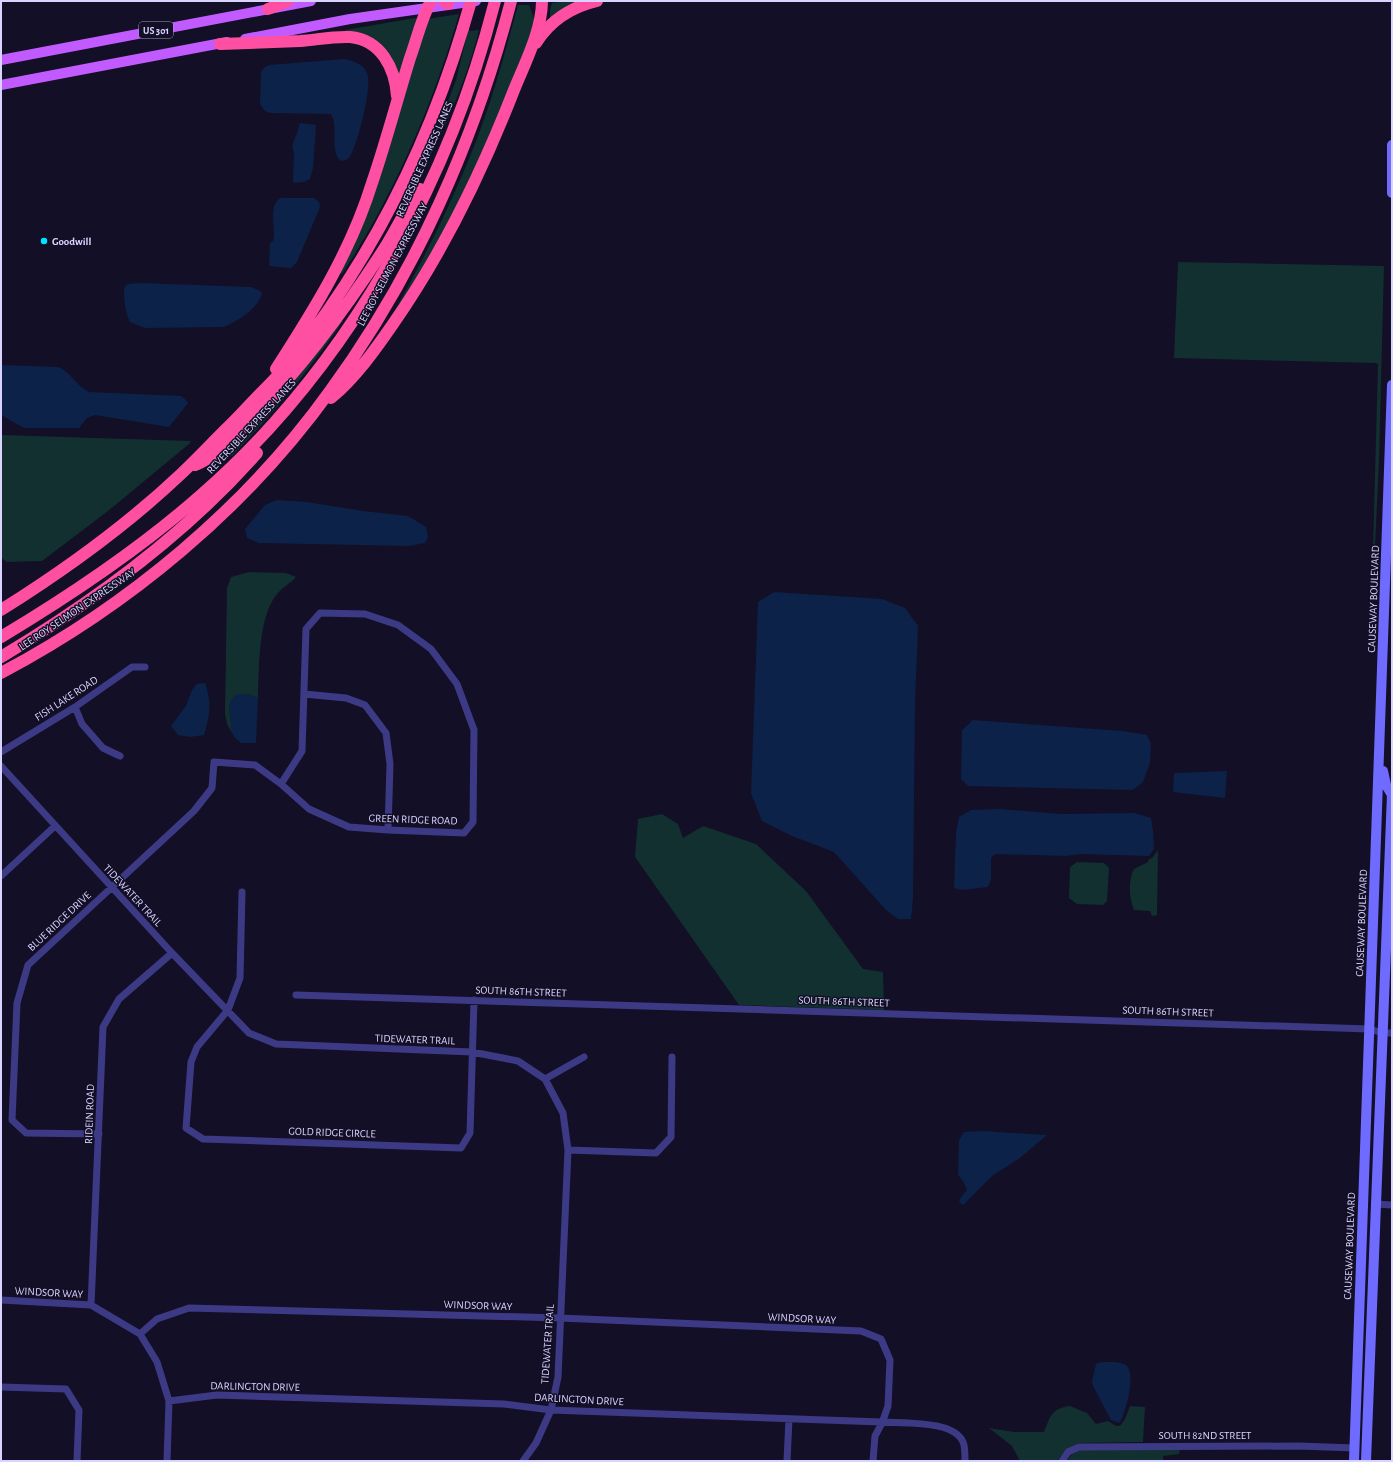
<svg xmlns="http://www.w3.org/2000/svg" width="1393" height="1462" font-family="'Alegreya Sans',sans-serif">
<rect width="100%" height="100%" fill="#130f26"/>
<path fill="#12302f" d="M566 1H578L550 21V10L552 3Z
M518 5H529L534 18 535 24 480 167 448 230 391 317C424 259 454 199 478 136 494 94 506 49 518 5Z
M459 14C433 105 394 195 342 274L338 272 427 19Z
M415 18 419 19 402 79 391 60 346 35 345 30Z
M479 30C466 84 440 139 414 187L412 186 436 132 456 80 468 31Z
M1178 262 1384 266 1379 461 1373 587H1372L1378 364 1375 363 1174 358Z
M341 320 343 321C309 370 274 413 232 456L222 455Z
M1 435 191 441 189 444 108 511 42 561 7 562 1 558Z
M249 572 286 573 296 577C291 583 283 587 278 593 258 614 259 670 258 698L247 694 229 704 232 733 227 724 225 714 227 588 231 577Z
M662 814 678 824 683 838 703 826 756 844 806 891 863 969 883 972 884 1010 739 1005 635 857 638 819Z
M1158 850 1157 915 1152 916 1150 911 1134 910C1129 899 1128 880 1134 869L1148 862 1149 859 1152 858Z
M1077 862 1104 863 1109 868 1107 901 1103 905 1077 904 1069 898 1070 867Z
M1070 1406 1087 1413 1096 1424 1108 1421 1116 1426H1120L1125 1419 1130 1406 1145 1407 1143 1442 1079 1443 1065 1450 1057 1461H1020L1012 1446 989 1428 1014 1432H1044C1051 1415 1051 1409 1070 1406Z
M1080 1450H1180L1179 1454 1163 1456V1461H1067L1071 1455Z"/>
<path fill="#0c2248" d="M344 59C353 60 364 65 367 73 373 86 357 147 349 158 347 160 344 161 341 161 329 152 339 127 331 114L270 113 265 111 260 104 261 72 264 68 269 65Z
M301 123 316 125 313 168 310 179 304 182 295 183 293 182 294 152C289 144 298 136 299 125Z
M281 198H314L319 202 320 207 297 262 291 268 269 266 270 243 273 241 274 236C274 225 269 203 281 198Z
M141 283 251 287 259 290 262 293C258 309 239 320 224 327L145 328 130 322C125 312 124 300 124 288L128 284Z
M1 365 58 367C71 372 76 386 89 392L181 396 185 399 188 403 169 427 95 415 87 418 79 428H24L1 415Z
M277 500 307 502 363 511 408 516 426 527 428 537 425 543 409 546 259 543 247 538 245 529 265 505Z
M774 592 882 599 905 608 918 626 915 703 913 899 911 919H898L886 910 834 852 792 836 762 821 751 793 758 602Z
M205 683C212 703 210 715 204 735L190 737 178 735 171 726 186 706 192 690 197 684Z
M240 694H247L258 698 256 743H241L235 738 232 733 229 704 234 696Z
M973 720 1123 731 1147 735 1151 744 1150 763 1143 782 1133 790 968 786 961 779 962 730Z
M1227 771 1225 798 1173 792 1174 773Z
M1001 809 1061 814 1135 813 1151 818 1153 830 1154 849 1149 856 1080 854 1066 856 995 854 991 858V879L988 887 962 890 954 888 956 833 959 817 971 810Z
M983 1131 1047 1135 1020 1158 992 1176 963 1205 959 1202 961 1197 967 1190 963 1181 958 1175 959 1140 964 1132Z
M1101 1362C1107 1362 1120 1361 1126 1365 1137 1375 1125 1412 1120 1423L1111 1420 1093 1386 1092 1381 1096 1364Z"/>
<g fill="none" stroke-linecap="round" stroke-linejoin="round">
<path stroke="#3d3a85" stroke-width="7" d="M304 694 346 698 365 705 386 733 390 764 388 830
M75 707 82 724 103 748 120 756
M1 752 75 707 132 667H145
M1 766 172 953 249 1033 276 1044 472 1052 518 1061 545 1079 563 1113 568 1150 558 1377 551 1410 536 1443 523 1461
M1 876 55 826
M242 892 240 978 228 1010 197 1047 191 1062 186 1128 203 1139 461 1148 470 1133 474 1000
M296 995 1369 1029 1383 1033H1392
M545 1079 584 1057
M99 1134 26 1133 12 1120 17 1003 28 965 194 811 212 788 214 762 255 765 281 784 309 809 349 827 388 830 464 833 473 822 474 730 457 684 431 649 398 625 365 614 320 613 306 629 302 751 281 784
M568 1150 656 1153 671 1137 672 1057
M1376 1204 1392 1205
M1 1300 91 1305 140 1334 157 1362 169 1401 167 1461
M91 1305 103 1027 119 999 172 953
M140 1334 157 1319 189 1308 560 1318 861 1331 881 1339 890 1360 888 1406 882 1423 875 1436 873 1461
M1 1387 66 1389 79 1410 77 1461
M169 1401 217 1395 504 1404 551 1410 909 1423C926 1424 959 1425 964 1445 965 1450 965 1456 965 1461
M787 1461 789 1419
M1062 1461 1068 1452 1079 1447 1299 1446 1355 1448"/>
<path stroke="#6f6bff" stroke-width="10" d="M1392 145V193
M1383 771 1386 785 1392 795
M1354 1461 1392 385
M1366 1461 1392 794"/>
<path stroke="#c25bff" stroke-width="10" d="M245 39 350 19 476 1
M1 60 311 1
M1 85 227 42"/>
<path stroke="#ff4fa3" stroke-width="12" d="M444 1 448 4
M268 9 288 1
M536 43C550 21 571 7 597 1
M220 44C247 43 274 42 300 41 316 40 333 36 350 37 381 40 395 68 397 96
M276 369C314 310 351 251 372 183 386 142 397 100 410 58 417 39 421 19 431 1
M331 398C356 377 375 350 393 324 444 251 482 172 514 90 525 63 542 30 542 1
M195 465C214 458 229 440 244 426 298 373 343 313 384 249 396 230 406 208 420 189
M1 610C65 570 126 526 181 474 196 460 210 445 224 431 237 419 249 405 261 393 270 384 279 375 287 365 368 265 426 151 463 28
M1 637C71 595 140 549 201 495 346 369 448 186 495 1
M1 657C93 602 187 533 257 453
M1 673C128 606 246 508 330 391 415 275 475 140 511 1"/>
<path stroke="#ff4fa3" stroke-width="12" d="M463 28 471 1"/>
</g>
<circle fill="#00e5ff" stroke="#130f26" stroke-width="1.5" cx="44" cy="241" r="4"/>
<g text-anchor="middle" stroke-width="3" stroke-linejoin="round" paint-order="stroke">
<rect fill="#130f26" stroke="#9e99be" stroke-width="1" x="139" y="22" width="34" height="16" rx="3"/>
<g font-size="10" font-weight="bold" fill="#d9d4ff">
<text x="156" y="34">US 301</text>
</g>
<g font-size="11" fill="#d9d4ff" stroke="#130f26">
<text transform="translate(424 159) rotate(-66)" y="4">REVERSIBLE EXPRESS LANES</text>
<text transform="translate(392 264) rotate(-62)" y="4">LEE ROY SELMON EXPRESSWAY</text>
<text transform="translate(251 426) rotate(-47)" y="4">REVERSIBLE EXPRESS LANES</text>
<text transform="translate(1373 599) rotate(-88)" y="4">CAUSEWAY BOULEVARD</text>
<text transform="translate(77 609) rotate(-34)" y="4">LEE ROY SELMON EXPRESSWAY</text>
<text transform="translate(66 698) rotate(-33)" y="4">FISH LAKE ROAD</text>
<text transform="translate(413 819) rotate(2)" y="4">GREEN RIDGE ROAD</text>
<text transform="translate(133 895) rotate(47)" y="4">TIDEWATER TRAIL</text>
<text transform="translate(59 921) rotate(-43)" y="4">BLUE RIDGE DRIVE</text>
<text transform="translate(1361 923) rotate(-88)" y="4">CAUSEWAY BOULEVARD</text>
<text transform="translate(521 991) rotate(2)" y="4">SOUTH 86TH STREET</text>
<text transform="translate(844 1001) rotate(2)" y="4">SOUTH 86TH STREET</text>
<text transform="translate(1168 1011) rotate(2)" y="4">SOUTH 86TH STREET</text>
<text transform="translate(415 1039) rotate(2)" y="4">TIDEWATER TRAIL</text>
<text transform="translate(89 1114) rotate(-88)" y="4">RIDEIN ROAD</text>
<text transform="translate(332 1132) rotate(2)" y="4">GOLD RIDGE CIRCLE</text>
<text transform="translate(1349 1246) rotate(-88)" y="4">CAUSEWAY BOULEVARD</text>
<text transform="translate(49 1292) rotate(3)" y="4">WINDSOR WAY</text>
<text transform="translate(478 1305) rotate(2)" y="4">WINDSOR WAY</text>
<text transform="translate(802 1318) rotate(3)" y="4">WINDSOR WAY</text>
<text transform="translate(547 1344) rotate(-86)" y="4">TIDEWATER TRAIL</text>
<text transform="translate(255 1386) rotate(1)" y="4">DARLINGTON DRIVE</text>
<text transform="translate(579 1399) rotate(3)" y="4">DARLINGTON DRIVE</text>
<text x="1205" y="1439">SOUTH 82ND STREET</text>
</g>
<g font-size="11" font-weight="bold" fill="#d9d4ff" stroke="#130f26" text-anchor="start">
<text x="52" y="245">Goodwill</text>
</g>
</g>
<rect width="1393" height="1462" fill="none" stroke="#d9d4ff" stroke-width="4"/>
</svg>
